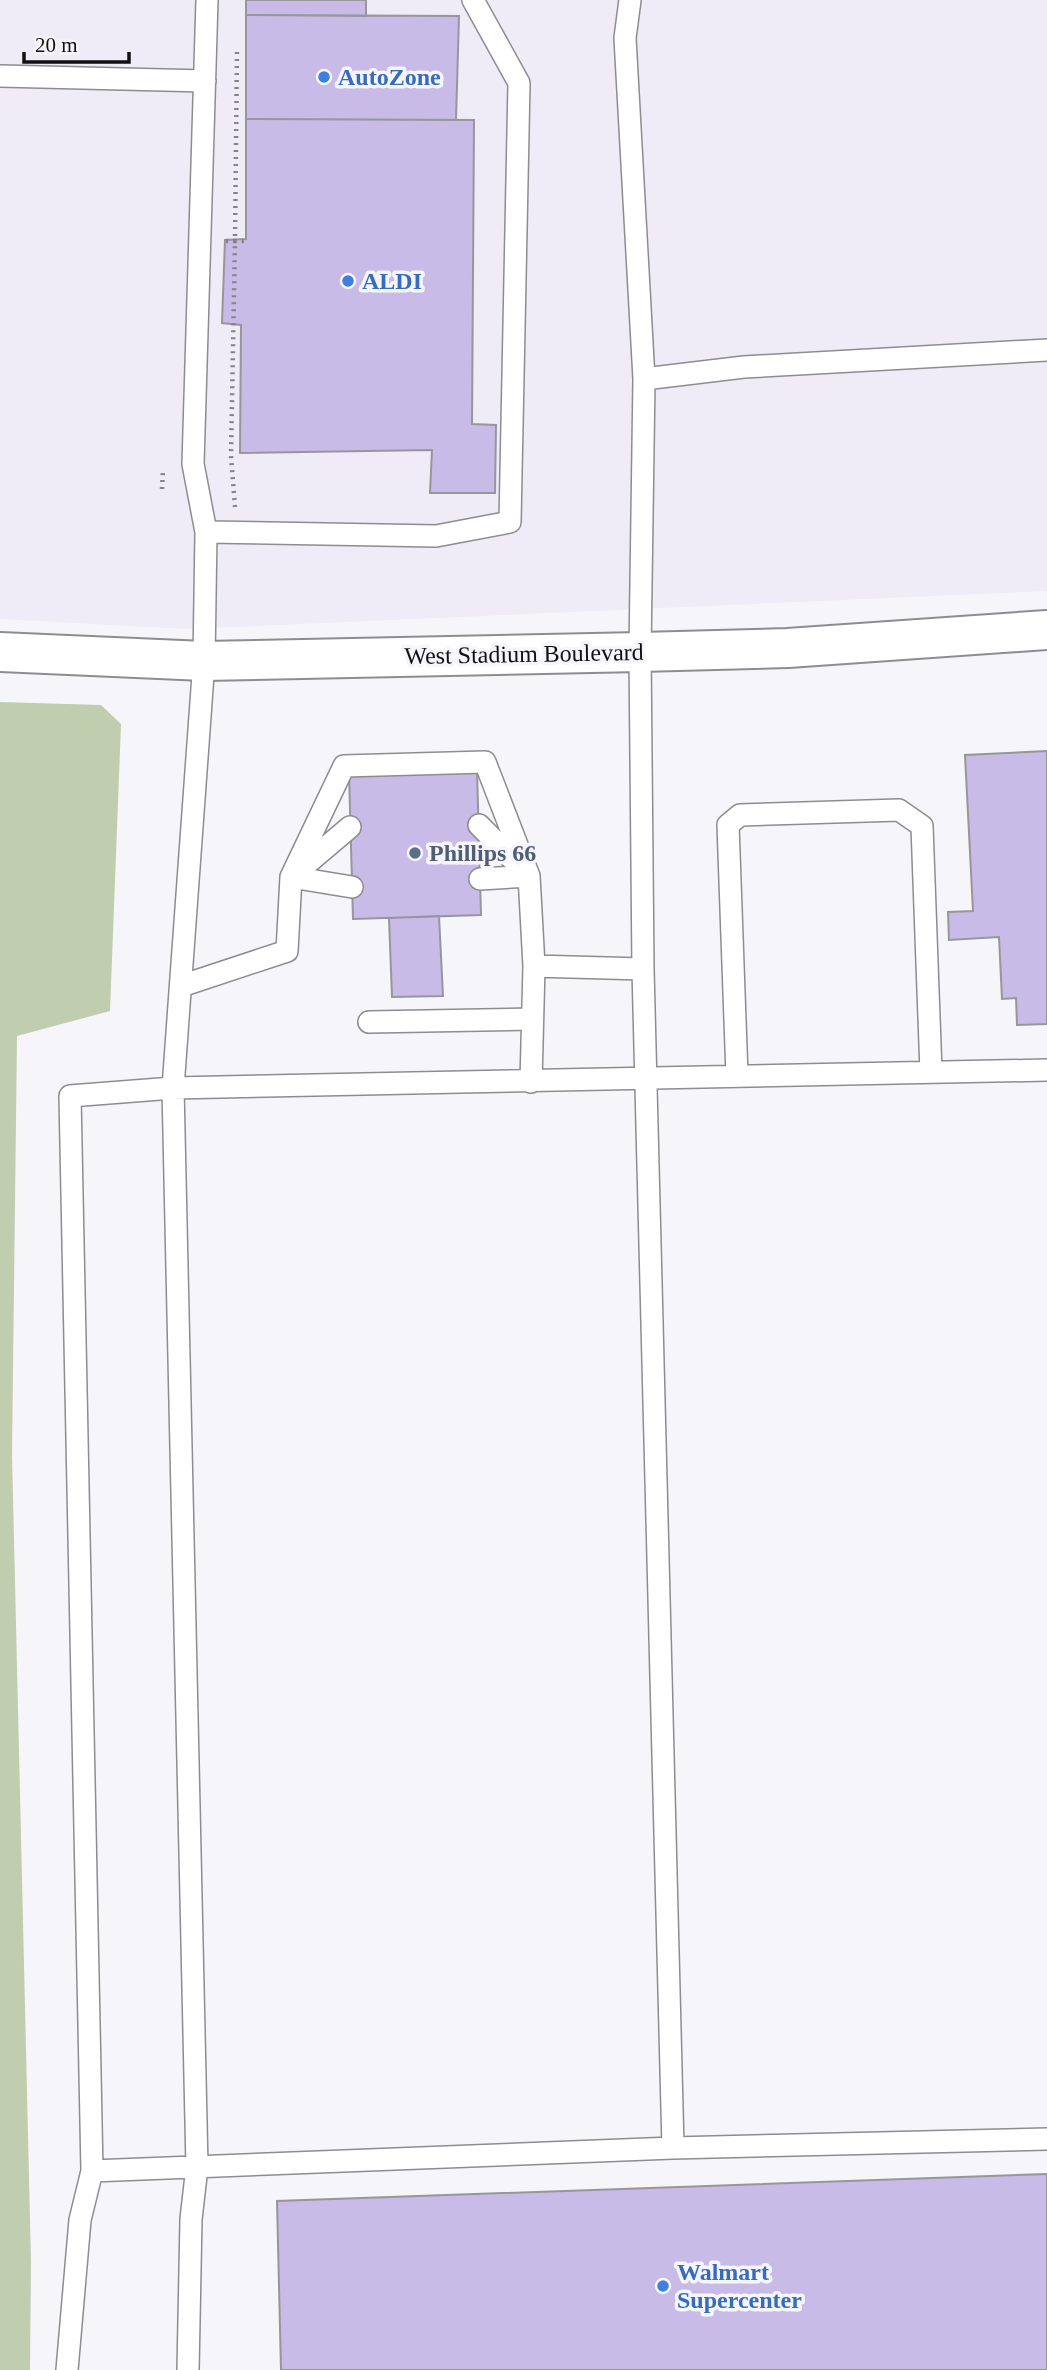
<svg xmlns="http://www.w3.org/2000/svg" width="1047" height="2370" font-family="'Times New Roman',serif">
<rect width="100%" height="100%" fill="#f6f5f9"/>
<path fill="#efebf7" d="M0 0H1047V591L187 629 0 619Z"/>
<path fill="#c0cdaf" d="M0 702 101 705 121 724 110 1011 17 1036 12 1454 31 2262 30 2370H0Z"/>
<path fill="#c8bbe8" stroke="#97969a" stroke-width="2" d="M246 0H366V16L246 15Z
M246 15 459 16 456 120 246 119Z
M246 119 474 120 472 424 496 425 495 493H430L432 450 240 453 241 325 222 323 225 240 246 239Z
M1047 751V1024L1017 1025 1016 998 1002 999 999 937 949 940 948 912 973 911 965 755Z
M477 769 481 915 353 919 349 773Z
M439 916 443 996 392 997 389 918Z
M1047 2174V2370H281L277 2201Z"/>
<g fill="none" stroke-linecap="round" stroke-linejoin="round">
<g stroke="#8d8c90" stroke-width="24">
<path id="lane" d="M207 0 193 464 206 532 204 661 173 1088 1047 1070
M630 0 625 38 644 379 640 652 643 969 673 2148
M0 76 205 81
M644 379 744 367 1047 350
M206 532 436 536 510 522 519 83 473 0
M350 827 291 877 352 887
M480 879 529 876 534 966
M181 986 287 951 291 877 344 766 485 762 529 876 479 825
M369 1022 532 1019
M737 1076 728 825 740 815 899 810 922 826 931 1072
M531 1082 534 966 643 969
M92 2171 673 2148 1047 2139
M67 2370 80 2220 92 2171 70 1096 173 1088 197 2167 191 2219 188 2370"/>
</g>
<g stroke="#8d8c90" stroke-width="42">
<path id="secondary" d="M0 652 204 661 640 652 788 648 1047 630"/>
</g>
<path stroke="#848487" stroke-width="4.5" stroke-dasharray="2 5" stroke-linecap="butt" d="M226 241H235L237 50
M162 489 163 469
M235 507 231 456 235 241H245"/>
<use href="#lane" stroke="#fff" stroke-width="21"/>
<use href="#secondary" stroke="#fff" stroke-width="38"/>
</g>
<g fill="#3f7fe0" stroke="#f6f5f9" stroke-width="2.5">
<circle cx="324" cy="77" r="7"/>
<circle cx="348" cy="281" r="7"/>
<circle cx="663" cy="2286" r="7"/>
</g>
<circle fill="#5c6f8a" stroke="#f6f5f9" stroke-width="2.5" cx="415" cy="853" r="7"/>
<g text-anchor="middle" stroke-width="7" stroke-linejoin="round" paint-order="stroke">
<g font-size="24" font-weight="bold" fill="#366cbe" stroke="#f6f5f9" text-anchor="start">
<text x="338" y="85">AutoZone</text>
<text x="362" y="289">ALDI</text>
<text x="677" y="2280">Walmart<tspan x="677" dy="28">Supercenter</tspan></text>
</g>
<g font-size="24" fill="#101012" stroke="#f6f5f9">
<text transform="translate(524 654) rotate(-1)" y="8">West Stadium Boulevard</text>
</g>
<g font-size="24" font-weight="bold" fill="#4e5e75" stroke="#f6f5f9" text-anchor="start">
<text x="429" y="861">Phillips 66</text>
</g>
</g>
<path d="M24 52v10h105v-10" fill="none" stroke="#101012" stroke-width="3.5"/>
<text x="35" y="52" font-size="21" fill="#101012" stroke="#f6f5f9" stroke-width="5" paint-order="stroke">20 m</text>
</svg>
